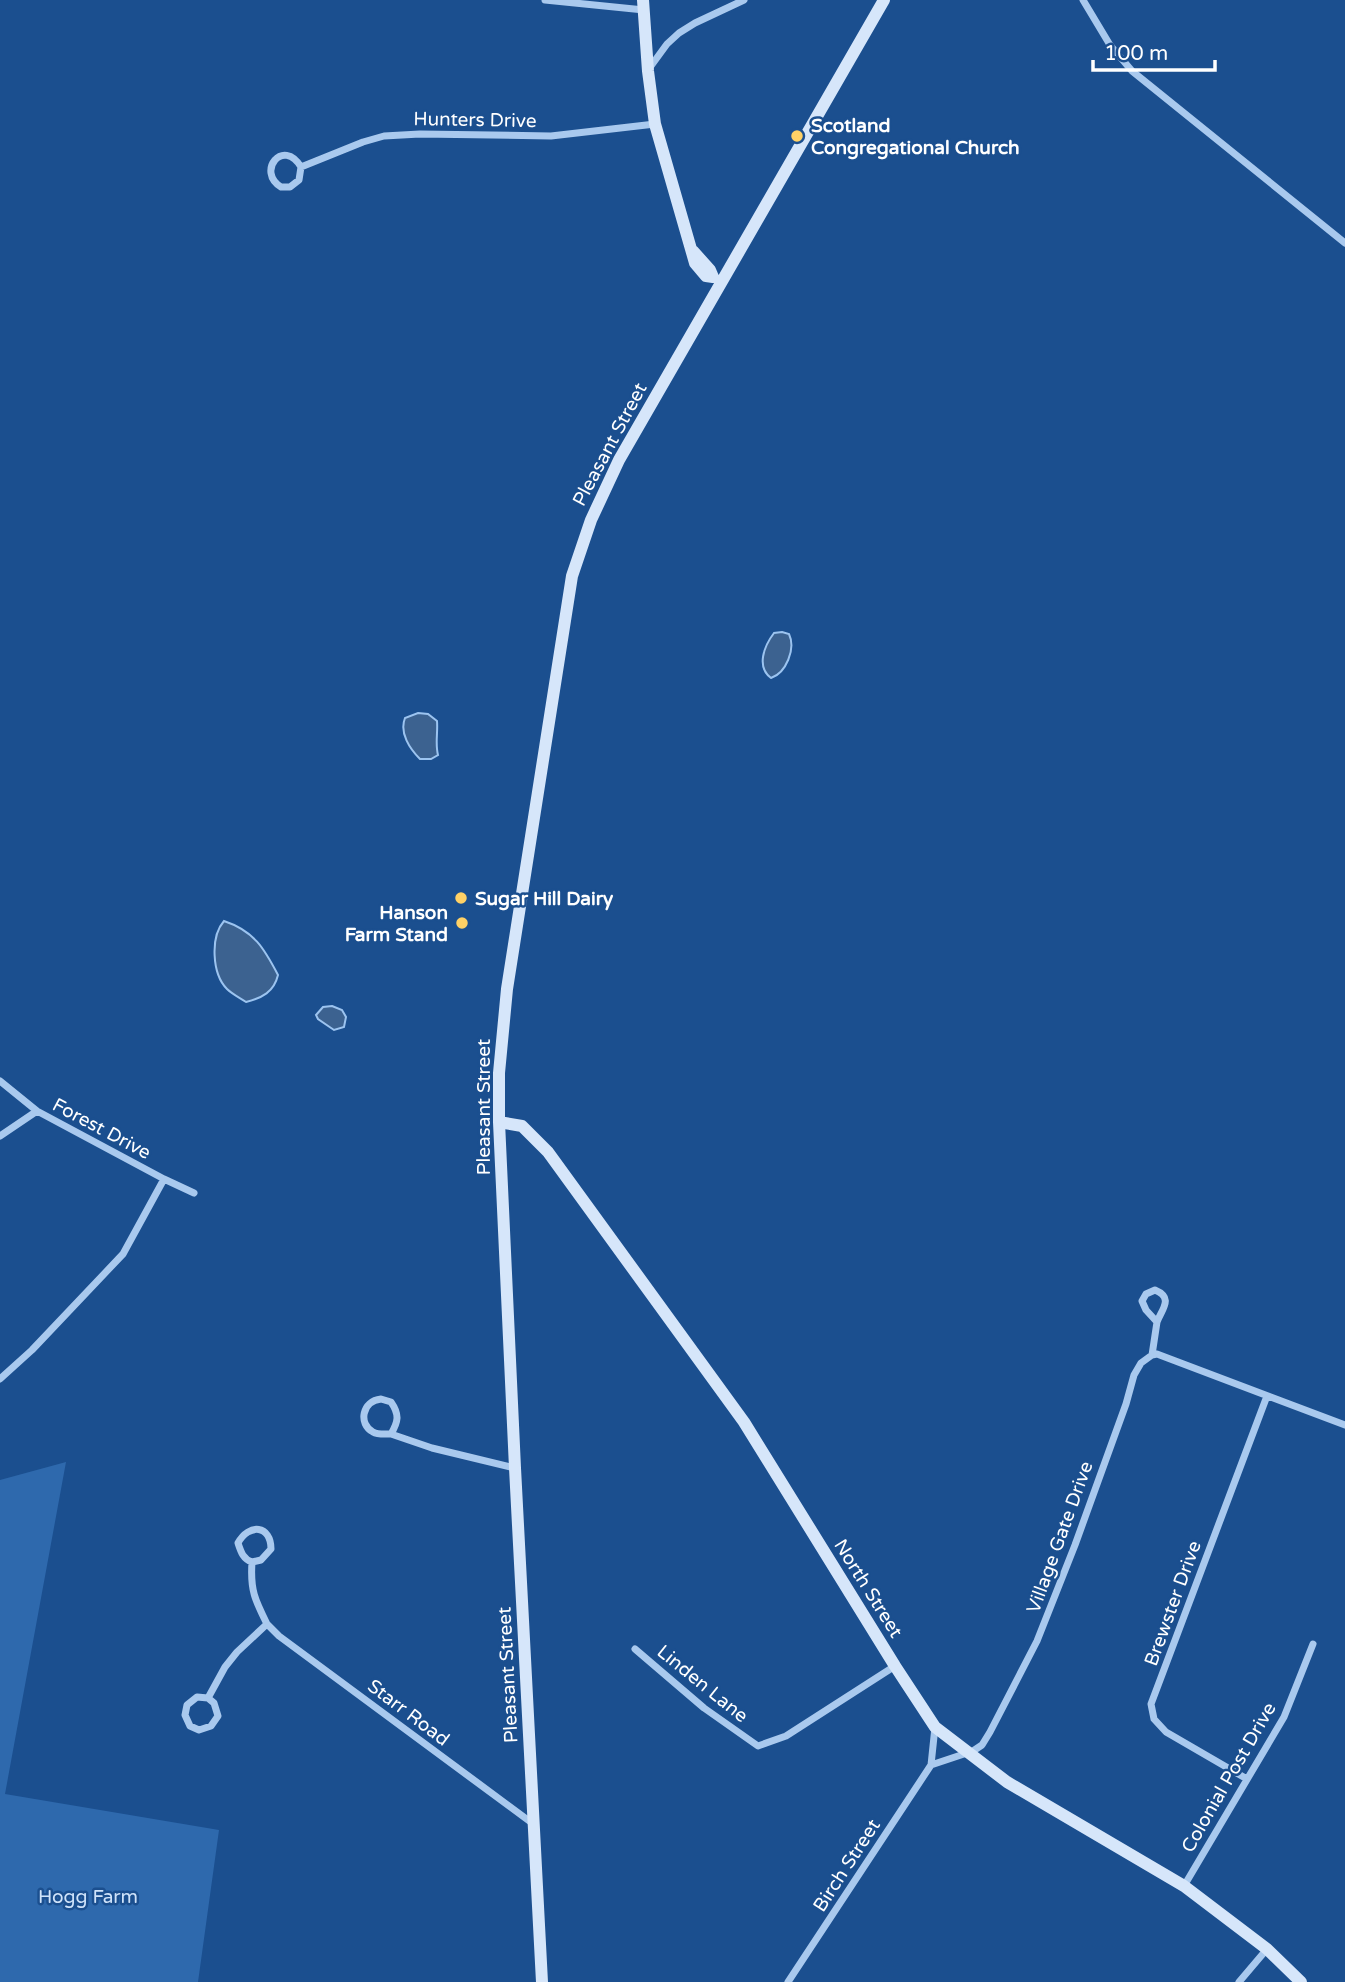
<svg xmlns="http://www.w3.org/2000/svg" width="1345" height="1982" font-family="'Varela Round',sans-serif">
<rect width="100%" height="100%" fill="#1b4f8f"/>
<path fill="#2e69ad" d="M66 1462 5 1794 219 1830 198 1982H0V1480Z"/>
<path fill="#3c6290" stroke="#9cc4f0" stroke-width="2" d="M782 632 789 634C796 649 786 673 771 678 756 667 764 646 774 633Z
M418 713 428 714 437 721C438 733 435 744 438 755L431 759H420C410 749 399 733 405 718Z
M224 921C254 931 264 948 278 975 274 992 262 998 246 1002 240 998 232 994 227 989 212 974 210 937 224 921Z
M332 1006 342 1010 346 1017 344 1027 334 1030 318 1019 316 1015 323 1007Z"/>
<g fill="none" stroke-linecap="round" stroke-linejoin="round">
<path stroke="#a9c9ee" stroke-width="7" d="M545 0 644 10
M1083 0 1110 45 1132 71 1345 243
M648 70 667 44 679 33 695 23 744 0
M301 167C283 137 256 172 281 187H290L299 180 301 167 363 142 384 136 420 134 551 136 655 124
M0 1081 37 1111 164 1179 194 1193
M0 1136 37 1111
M1152 1355 1157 1354 1345 1425
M0 1379 32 1350 123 1254 164 1179
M381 1399 391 1402C400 1415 398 1422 391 1434 385 1434 378 1435 373 1432 358 1424 362 1401 381 1399Z
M391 1434 432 1448 515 1468
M267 1624 279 1636 532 1823
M635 1649 704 1708 758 1746 786 1736 895 1666
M208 1698 197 1697 187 1705 185 1715 190 1726 199 1730 211 1726 218 1716 214 1703 208 1698 225 1667 237 1652 267 1624C255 1600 250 1590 252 1562L261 1560 271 1549C271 1525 249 1523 238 1543 241 1552 243 1559 252 1562
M931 1765 935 1727
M1247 1779 1166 1732 1154 1719 1151 1704 1267 1396
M1184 1886 1284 1717 1313 1644
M788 1982 931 1765 973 1751 982 1745 990 1732 1037 1641 1075 1545 1126 1404 1134 1375 1141 1363 1152 1355 1157 1322 1146 1310 1142 1301 1146 1294 1155 1290C1174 1298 1162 1309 1157 1322
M1239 1982 1267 1949"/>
<path stroke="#d6e6fa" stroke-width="12" d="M643 0 648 71 655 124 695 263 706 276 713 277 710 270 693 251
M499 1122 522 1126 548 1152 744 1422 895 1666 935 1727 1007 1782 1184 1886 1267 1949 1301 1982
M542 1982 515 1468 499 1122V1073L507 989 572 576 591 520 619 460 884 0"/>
</g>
<g fill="#ffd166" stroke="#1b4f8f" stroke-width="2.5">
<circle cx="797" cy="136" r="7"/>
<circle cx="461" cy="898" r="7"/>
<circle cx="462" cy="923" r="7"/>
</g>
<g text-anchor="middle" stroke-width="5" stroke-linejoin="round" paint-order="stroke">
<g font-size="19" fill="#fff" stroke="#1b4f8f">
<text transform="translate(475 119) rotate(1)" y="7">Hunters Drive</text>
<text transform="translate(609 444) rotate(-62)" y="7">Pleasant Street</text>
<text transform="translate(483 1107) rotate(-90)" y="7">Pleasant Street</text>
<text transform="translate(102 1128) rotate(28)" y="7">Forest Drive</text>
<text transform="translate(1059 1537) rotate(-70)" y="7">Village Gate Drive</text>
<text transform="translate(869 1588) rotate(58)" y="7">North Street</text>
<text transform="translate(1172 1603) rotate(-70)" y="7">Brewster Drive</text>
<text transform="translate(507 1675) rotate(-93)" y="7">Pleasant Street</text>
<text transform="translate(703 1683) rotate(39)" y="7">Linden Lane</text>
<text transform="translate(409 1712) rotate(37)" y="7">Starr Road</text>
<text transform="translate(1228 1777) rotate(-60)" y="7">Colonial Post Drive</text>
<text transform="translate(846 1865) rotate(-57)" y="7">Birch Street</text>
</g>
<g font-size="19" font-weight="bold" fill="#fff" stroke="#1b4f8f" text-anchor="start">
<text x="811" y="132">Scotland<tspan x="811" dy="22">Congregational Church</tspan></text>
<text x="475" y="905">Sugar Hill Dairy</text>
<text x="448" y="919" text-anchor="end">Hanson<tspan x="448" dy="22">Farm Stand</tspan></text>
</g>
<g font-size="19" fill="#cfe3fa" stroke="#1b4f8f">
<text x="88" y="1903">Hogg Farm</text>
</g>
</g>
<path d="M1093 60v10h122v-10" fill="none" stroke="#ffffff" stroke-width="3.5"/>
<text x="1104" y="60" font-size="21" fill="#ffffff" stroke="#1b4f8f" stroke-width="5" paint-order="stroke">100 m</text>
</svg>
